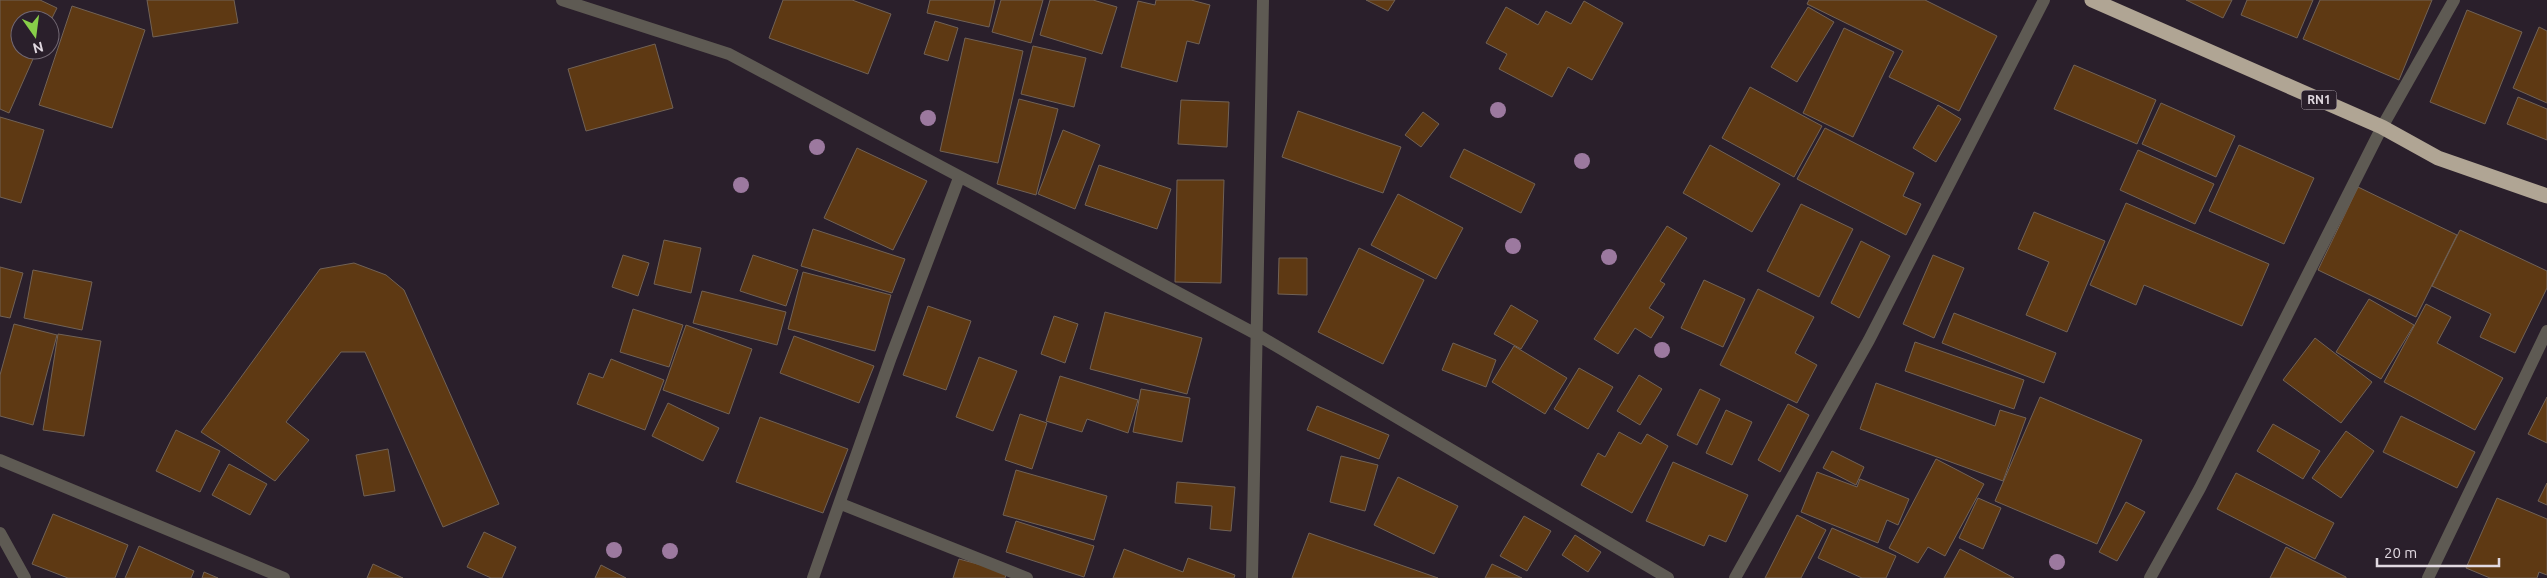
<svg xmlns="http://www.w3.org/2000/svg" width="2547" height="578" font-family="Ubuntu,sans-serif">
<rect width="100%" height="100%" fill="#2a1f2b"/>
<path fill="#5e3913" stroke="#716256" d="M0 0H40L57 8 50 22V20H20V50H37L9 113 0 109Z
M147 0H234L238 23 153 37Z
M783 0H852L891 14 868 74 769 38Z
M930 0H995L989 27 927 13Z
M1001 0H1043L1031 43 992 32Z
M1050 0H1093L1117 7 1102 54 1040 35Z
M1156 0H1191L1210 5 1199 44 1187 41 1177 82 1121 67 1138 1 1155 5Z
M1366 0H1395L1388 11Z
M1809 0H1925L1997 36 1959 111 1889 77 1903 51 1807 4Z
M2186 0H2232L2223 18Z
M2247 0H2313L2297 38 2241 15Z
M2320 0H2432L2399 80 2303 39Z
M1584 1 1623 23 1592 80 1568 67 1552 97 1499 69 1507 54 1486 43 1506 7 1538 25 1546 11 1571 24Z
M72 6 145 30 112 128 39 105Z
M1808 7 1834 22 1797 82 1771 67Z
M2467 10 2522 32 2485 124 2430 102Z
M935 21 958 28 948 61 924 54Z
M2539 27 2547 31V103L2513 88Z
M1844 28 1894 52 1853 137 1803 113Z
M965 38 1023 51 998 163 940 151Z
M655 44 673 108 586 131 568 69Z
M1033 46 1086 58 1074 107 1021 94Z
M2074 65 2156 100 2137 144 2054 109Z
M1750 87 1822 126 1794 177 1722 138Z
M2518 97 2547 109V140L2507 124Z
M1019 99 1058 109 1036 195 997 184Z
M1181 100 1229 102 1227 147 1178 144Z
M2161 103 2235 136 2216 177 2142 144Z
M1938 105 1961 119 1936 162 1913 148Z
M1298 111 1401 147 1383 193 1282 157Z
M1423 112 1439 124 1421 147 1405 135Z
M0 117 44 130 21 203 0 197Z
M1825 128 1914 173 1903 196 1921 204 1906 235 1797 179Z
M1063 130 1100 145 1075 209 1038 194Z
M1710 145 1780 184 1752 232 1683 193Z
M2239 145 2314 178 2284 244 2209 211Z
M857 148 927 181 893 250 824 218Z
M1464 149 1535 184 1521 213 1450 177Z
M2138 150 2214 184 2195 224 2120 190Z
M1099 165 1171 189 1157 229 1085 205Z
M1177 180H1224L1221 283 1175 282Z
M2358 187 2457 235 2416 317 2318 270Z
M1398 194 1463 228 1436 279 1371 245Z
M2126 203 2269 264 2242 326 2144 285 2136 305 2090 285Z
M1801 204 1853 229 1819 297 1767 271Z
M2034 212 2105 241 2067 332 2026 315 2049 262 2018 249Z
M1667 226 1687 238 1660 281 1665 284 1649 308 1664 317 1651 338 1635 328 1618 354 1594 339Z
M813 229 905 259 892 293 801 266Z
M2460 230 2547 271V288L2515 353 2480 337 2491 314 2432 286Z
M664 240 701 248 691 293 654 284Z
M1861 241 1890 256 1859 318 1831 303Z
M1359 248 1424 280 1383 364 1318 332Z
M623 255 649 263 638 296 612 287Z
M753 255 798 270 786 306 740 291Z
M1933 255 1964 268 1934 338 1903 324Z
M1279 258H1307V295L1278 294Z
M354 263 386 275 404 290 499 504 443 527 365 352H341L286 422 309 440 275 481 201 432 320 269Z
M0 267 23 273 10 318 0 316Z
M33 270 92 282 82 330 24 318Z
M803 272 891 295 875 351 788 329Z
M1704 280 1745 299 1723 347 1681 328Z
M1758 289 1814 317 1795 353 1817 365 1797 403 1720 365Z
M702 291 786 312 777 345 693 323Z
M2369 299 2414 325 2381 379 2336 352Z
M2426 304 2451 317 2437 343 2503 378 2475 430 2384 382Z
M1511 305 1538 321 1521 349 1494 334Z
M928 306 971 321 946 390 903 375Z
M633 309 683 325 669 367 620 352Z
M1105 312 1202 338 1187 394 1090 369Z
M1954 313 2056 353 2044 383 1942 343Z
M1054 316 1078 324 1065 363 1041 354Z
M14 324 57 335 33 425 0 416V375Z
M686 325 752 349 729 414 663 390Z
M58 334 101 341 84 436 43 430Z
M794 336 874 366 859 403 780 373Z
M2315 338 2372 382 2341 423 2283 380Z
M1915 342 2024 380 2014 409 1905 371Z
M1453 343 1496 360 1486 387 1442 370Z
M1514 346 1567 378 1545 414 1492 382Z
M979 357 1017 371 993 431 956 417Z
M611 359 664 380 645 430 577 404 589 373 603 378Z
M1579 368 1613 387 1588 429 1554 409Z
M1639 375 1662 389 1640 425 1617 411Z
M1060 376 1138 400 1128 433 1087 419 1082 432 1046 421Z
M1876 383 1995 426 2000 410 2026 418 2003 481 1860 429Z
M1141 389 1190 398 1182 442 1133 432Z
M1700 389 1720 399 1697 445 1677 435Z
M2040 397 2142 440 2097 544 1995 501Z
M2547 397V443L2528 434Z
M668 403 719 428 703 461 652 436Z
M1788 404 1809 415 1780 472 1758 460Z
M1317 406 1389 435 1379 459 1307 430Z
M1726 410 1752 422 1732 465 1706 453Z
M1020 414 1047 423 1032 469 1005 460Z
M2401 416 2475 452 2457 488 2383 452Z
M760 417 848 449 823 513 736 482Z
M2273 424 2320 451 2303 479 2257 451Z
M176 430 220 451 200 492 156 471Z
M2346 431 2374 451 2341 498 2312 478Z
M1619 432 1641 444 1647 434 1668 446 1632 513 1581 485 1598 453 1605 457Z
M388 449 395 491 364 496 356 455Z
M1832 451 1864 467 1856 485 1823 468Z
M1341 456 1378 465 1365 511 1330 502Z
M1936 459 1984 484 1945 556 1928 547 1918 563 1889 548Z
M1673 462 1748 495 1726 542 1709 535 1704 546 1646 521Z
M229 464 267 484 250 515 212 495Z
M1016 470 1107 496 1094 540 1003 515Z
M1817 472 1857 487 1860 479 1909 499 1898 525 1887 520 1878 543 1801 512Z
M2236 473 2334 523 2315 559 2217 509Z
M1398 477 1458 506 1434 554 1374 525Z
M1177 482 1235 487 1231 531 1210 529 1212 506 1175 503Z
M2547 483V505L2538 501Z
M1978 498 2001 508 1983 549 1959 538Z
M2497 498 2547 519V575L2539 572 2537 578H2490L2466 568Z
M2126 502 2145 512 2117 561 2099 552Z
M53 514 128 545 115 578H68L32 564Z
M1797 515 1826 530 1801 578H1765Z
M1524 516 1551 531 1527 571 1500 556Z
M1016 521 1094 546 1084 577 1006 552Z
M1832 528 1896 556 1886 578H1862L1818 558Z
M484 532 516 547 502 578H491L467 567Z
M1309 533 1438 578H1292Z
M1575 535 1601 552 1588 572 1562 555Z
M139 546 194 571 191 578H125Z
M2286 547 2346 577V578H2270Z
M1124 549 1183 572 1188 558 1235 575 1234 578H1113Z
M1960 549 2014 578H1944Z
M959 559 1007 572 1005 578H953Z
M373 564 403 578H367Z
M1492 564 1522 578H1485Z
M601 565 626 578H595Z
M204 572 218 578H202Z"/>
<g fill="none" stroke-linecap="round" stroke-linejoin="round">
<path stroke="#5e5a53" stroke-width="12" d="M562 0 729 54 1256 334 1668 578
M0 460 284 578
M841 504 1027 578
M0 533 25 578
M813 578 891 357 959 178
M1252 578 1263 0
M1735 578 1869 340 2044 0
M2150 578 2200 488 2382 127 2454 0
M2428 578 2547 331"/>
<path stroke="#b0a594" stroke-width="15" d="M2092 0 2382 127 2438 158 2547 196"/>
</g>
<g fill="#9c799f">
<circle cx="1498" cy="110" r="8"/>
<circle cx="928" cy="118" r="8"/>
<circle cx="817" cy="147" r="8"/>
<circle cx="1582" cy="161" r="8"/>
<circle cx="741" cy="185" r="8"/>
<circle cx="1513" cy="246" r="8"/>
<circle cx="1609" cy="257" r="8"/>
<circle cx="1662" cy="350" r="8"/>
<circle cx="614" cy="550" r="8"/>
<circle cx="670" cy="551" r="8"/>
<circle cx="2057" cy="562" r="8"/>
</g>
<g text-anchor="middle" stroke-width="5" stroke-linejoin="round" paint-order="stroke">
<rect fill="#2a1f2b" stroke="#aaa1aa" stroke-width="1" x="2301.5" y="90.5" width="35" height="19" rx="4"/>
<g font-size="12" font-weight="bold" fill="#e1d9e1">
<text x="2319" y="104">RN1</text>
</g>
</g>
<g transform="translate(35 35) rotate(166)"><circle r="24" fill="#2a1f2b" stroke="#736974"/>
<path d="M0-4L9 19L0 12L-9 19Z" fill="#88cf49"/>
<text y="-8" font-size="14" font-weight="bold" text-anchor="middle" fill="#e1d9e1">N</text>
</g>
<path d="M2377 558v8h122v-8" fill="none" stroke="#e1d9e1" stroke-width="2.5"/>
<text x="2384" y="558" font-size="15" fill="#e1d9e1" stroke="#2a1f2b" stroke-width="4" paint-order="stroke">20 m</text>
</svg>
